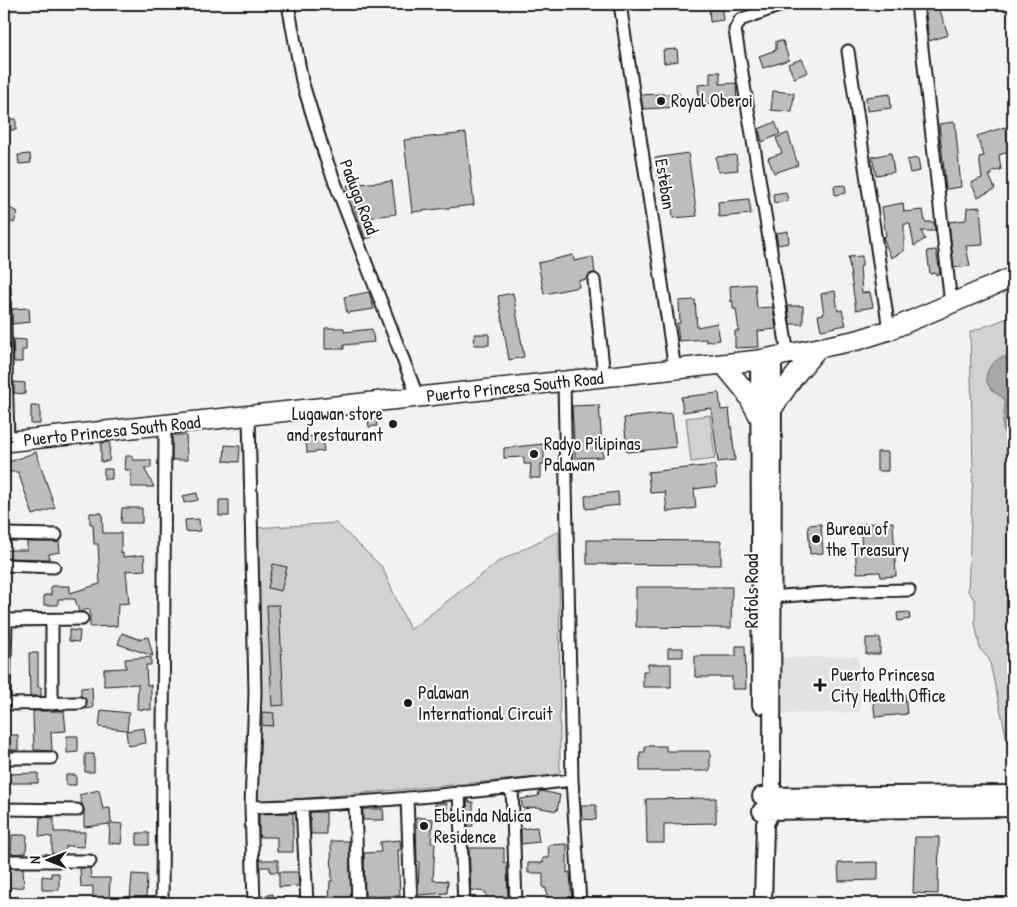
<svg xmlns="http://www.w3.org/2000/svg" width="1017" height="907" font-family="'Patrick Hand',sans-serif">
<rect width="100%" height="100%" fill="#f2f2f2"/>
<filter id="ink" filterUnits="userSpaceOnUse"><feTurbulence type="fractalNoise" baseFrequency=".02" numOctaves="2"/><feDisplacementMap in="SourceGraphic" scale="10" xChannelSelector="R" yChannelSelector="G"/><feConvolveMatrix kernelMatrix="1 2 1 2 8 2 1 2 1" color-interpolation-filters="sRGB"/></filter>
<g filter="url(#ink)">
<path fill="#e2e2e2" d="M858 656 860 712 782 714V658Z"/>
<path fill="#d2d2d2" stroke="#777" d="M1013 316V766L989 659 980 649 975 623V601L968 591 973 472 970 332Z
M710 415 715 459 691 462 686 418Z
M336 523 382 567 410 630 498 562 559 531 560 775 255 803 256 528Z"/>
<path fill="#a8a8a8" stroke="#707070" d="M1002 357 1013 359V437L1004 433C1000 422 1007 411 1004 399 1000 395 995 394 991 389 981 377 989 363 1002 357Z"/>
<path fill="#bdbdbd" stroke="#1c1c1c" d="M721 4 723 20 710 22 709 5Z
M930 4H938L948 35 929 41 925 5Z
M776 41H783L789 60 763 68 759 56 776 50Z
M677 49 678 61 664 63 663 50Z
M802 59 808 72 794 78 788 64Z
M710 72H720V84L736 83 737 103 699 105 698 85 710 84Z
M773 91 794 93 792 112 771 110Z
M679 93 680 107 643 109 641 95Z
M890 94 891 108 867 111 866 97Z
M5 119H16V130H5Z
M775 122 780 134 762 142 759 129Z
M955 122 961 187 946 189 939 124Z
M1005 127 1013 150 999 155 1001 170 992 171V175H989L995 189 978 197 971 183 982 178 979 157 984 156 977 136Z
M466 133 474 205 412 212 404 140Z
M788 133 798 165 774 173 768 158 782 153 776 138Z
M688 153 697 216 673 218 669 178 658 180 655 158Z
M891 153 894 172 876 175 872 157Z
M30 154 31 163 19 164 18 155Z
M736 155 738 170 718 172 716 157Z
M918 158 920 171 910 173 907 160Z
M392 181 396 214 366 218 372 237 365 239 347 185Z
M845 185 846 193 835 195 834 186Z
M786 192 788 201 774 203 773 194Z
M749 199 751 214 719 217 718 202Z
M903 203 904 212 923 210 925 222H934L935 231H921L925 239 914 246 910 224H904V251L891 258 883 237 886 236 882 207Z
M980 207 983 245 966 246 970 266 954 268 949 222 966 220 967 208Z
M9 208 18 212 14 223 4 219Z
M788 231 789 243 778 245 776 233Z
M936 250 940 273 936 275 935 273 930 274 927 251Z
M573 255 574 261 593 257 595 273 590 274 587 279 578 281 579 287 544 294 538 263Z
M862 256V266L860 267 862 293 870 292 873 307 856 310 848 257Z
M755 284 757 308 773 307 776 329 758 331 759 347 735 348V331H739L736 309H733V301L731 302 730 286Z
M835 291 838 311 842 310 846 325 821 330 818 315 824 314 821 294Z
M369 292 374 309 347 313 344 297Z
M513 293 524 357 509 360 498 296Z
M695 300 697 327 717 323 720 340 706 342V339L679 341 677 323H680L679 301Z
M788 306H803V324H790Z
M29 308 30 322 12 324V309Z
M325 328H344V332L372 329 374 342 344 345V349H325Z
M475 334H489V345H474Z
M13 339 26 340V350H22V362H14Z
M14 382 25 383V394L14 393Z
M719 393 721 410 729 409 735 460 718 462 711 408 683 412 681 397Z
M599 405 603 457 575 458 572 406Z
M31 406H40V424H31Z
M672 413 676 447 627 452 624 418Z
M376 418 377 426 369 427 368 419Z
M172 435H186L187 460H172Z
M322 435 324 451 307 453 306 437Z
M110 442 109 461 101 462V443Z
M544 444V464H541V478H530L531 464H524V457L504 458V448Z
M225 445 240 446 239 462 224 461Z
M36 452 55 508 33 515 18 472H4V461H12Z
M877 452H888V471H877Z
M126 456H133V460H151V468H144L154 487H131V470H125Z
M715 465 717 486 694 489 696 508 667 512 665 492 650 493 648 472Z
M104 469H112V479H104Z
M618 492 619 505 586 509 585 496Z
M197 493 198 500 184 503 183 496Z
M219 500H229V516H219Z
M122 508H142V523H121Z
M90 513H102L103 533H121V553H123V557L144 555 145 570 126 571 129 603 118 604 117 626 90 627V609L79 612 75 599H58V605H44V595H51V586H70V593L100 584 98 544H94L93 524H90Z
M199 519 200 531 186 532 185 520Z
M893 522 896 576 881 577 880 572 857 573 855 547H862L860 524Z
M821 524 823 553 810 554 808 525Z
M587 540 721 541V565L587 564Z
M27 542H59L60 552 49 554V559L4 558V550H27Z
M273 564 287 567 281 591 268 588Z
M636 587H732L731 628 636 627Z
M267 605H279L284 705 272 706Z
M909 612 910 619 898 621 897 613Z
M69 630 80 631 79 642 69 641Z
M122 633 138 639 148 637 153 656 118 644Z
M866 638H880V654H866Z
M736 646H745L746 689H732V677H695V656H736Z
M668 648H683V657H668Z
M29 653H38V687H41V696H30Z
M151 657V665H146L147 685H151V710L137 709 138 684 104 686V669L126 668 125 659Z
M648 664H671V687H643V671H648Z
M92 687 93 708 84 709 87 702 81 696V688Z
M905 694 907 714 875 717 873 697Z
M101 710 129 713 127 730 99 727Z
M33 711H64L66 731 51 732 52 751 34 750Z
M262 712 274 713 273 726 262 725Z
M144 728 146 743 128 746 126 731Z
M9 735H18V750H9Z
M67 736H78V752L67 753Z
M645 746H666V751H710V771H640V752H645Z
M85 754H94V772H85Z
M38 773V783H4V774Z
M66 775H76V785H66Z
M99 790 103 809 110 808 111 823 123 824 121 844 109 843 110 824 84 827V810L79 795Z
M541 791 560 795 557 811 536 807 523 809 521 799 538 796 539 792Z
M716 798V823L664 824V843H647L646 799Z
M469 799V802H473V814H471L473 826H468L467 800Z
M435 803H447V816H435Z
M581 805H596V820L582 819Z
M363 809H383L384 820H363Z
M310 812H326V834H311Z
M293 813V852H277V837H259V814Z
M40 817 54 818V832H85L84 847 66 846V854H52V837L39 836Z
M416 817 433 819 431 843H435L433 880 448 881 447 893 418 895 419 862H417Z
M537 827 539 842 521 844V829Z
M137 833H149V845H137Z
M12 835H27L26 853 11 854Z
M915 837H939L938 894 913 893Z
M400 840 401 850H398L400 896H365L364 853 381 852 380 842Z
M331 841H349L351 903H329L330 881H332Z
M567 844V873L570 872 572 903H548L546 888H543V873H528V863H543V858H549L548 845Z
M469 848H504V863H507L508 903H486V892L471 890Z
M260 860H278V872H270V867H260Z
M878 862V880L839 881 838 863Z
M8 868H23L24 887 9 888Z
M80 868H90L91 878H110L109 903H93V886L81 887Z
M279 872H298L299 886 279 887Z
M51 873H59V890H42V876L51 877Z
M132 874 147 875 146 901 130 900Z
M273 894 274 903H261V896Z"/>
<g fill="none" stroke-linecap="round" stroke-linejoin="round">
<g stroke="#1c1c1c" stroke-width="15">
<path id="street" d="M288 4 302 81 326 159 418 398
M620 4 675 370
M784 4 740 20 735 30 788 355
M917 4 951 304
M848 51 889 330
M594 280 604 377
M4 287 8 442
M564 382 572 780 580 903
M249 416 255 692 251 807 254 903
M4 534 56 535
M4 565 54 567
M767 597 859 591 909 590
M4 620 82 619
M4 703 6 620
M4 704 80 703
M52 704V620
M4 758H51
M512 787 516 903
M459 792 464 903
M407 798 411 903
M355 802 358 903
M302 806 307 903
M251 807C358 805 465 793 572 780
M4 809 77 810
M4 861H90
M162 903 165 426"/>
</g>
<g stroke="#1c1c1c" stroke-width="20">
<path id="secondary" d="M759 360 761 705
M761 796 1013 794
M761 811 1013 808
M763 903 765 824 771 811 772 796 773 357"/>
</g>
<g stroke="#1c1c1c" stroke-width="22">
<path id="primary" d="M723 364 746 392 759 416
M772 409 793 378 818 348
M4 442 759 360 858 340 889 330 1013 277"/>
</g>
<use href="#street" stroke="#fff" stroke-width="11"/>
<use href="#secondary" stroke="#fff" stroke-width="16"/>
<use href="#primary" stroke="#fff" stroke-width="19"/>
</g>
</g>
<g fill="#1c1c1c" stroke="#fff" stroke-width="2">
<circle cx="661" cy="101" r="5"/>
<circle cx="393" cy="424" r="5"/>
<circle cx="534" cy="454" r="5"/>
<circle cx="816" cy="539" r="5"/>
<path d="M817.5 677.5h5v5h5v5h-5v5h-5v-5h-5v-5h5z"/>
<circle cx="408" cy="703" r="5"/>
<circle cx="424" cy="826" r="5"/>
</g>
<g text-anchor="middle" stroke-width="4" stroke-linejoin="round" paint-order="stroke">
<g font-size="18" fill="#1c1c1c" stroke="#fff" text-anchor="start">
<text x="671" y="107">Royal Oberoi</text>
<text x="383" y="420" text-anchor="end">Lugawan store<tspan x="383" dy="21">and restaurant</tspan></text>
<text x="544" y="450">Radyo Pilipinas<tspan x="544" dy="21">Palawan</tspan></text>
<text x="826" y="535">Bureau of<tspan x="826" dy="21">the Treasury</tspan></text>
<text x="831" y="681">Puerto Princesa<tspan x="831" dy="21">City Health Office</tspan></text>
<text x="418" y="699">Palawan<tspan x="418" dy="21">International Circuit</tspan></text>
<text x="434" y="822">Ebelinda Nalica<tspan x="434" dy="21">Residence</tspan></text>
</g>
<g font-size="18" fill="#1c1c1c" stroke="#fff">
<text transform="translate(665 184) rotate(81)" y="6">Esteban</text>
<text transform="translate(359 197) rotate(69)" y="6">Paduga Road</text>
<text transform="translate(515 387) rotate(-6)" y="6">Puerto Princesa South Road</text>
<text transform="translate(112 431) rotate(-6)" y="6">Puerto Princesa South Road</text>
<text transform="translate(752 591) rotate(-90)" y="6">Rafols Road</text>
</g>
</g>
<rect width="1017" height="907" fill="none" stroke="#fff" stroke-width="20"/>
<rect x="10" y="10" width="997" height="887" fill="none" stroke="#1c1c1c" stroke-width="2" filter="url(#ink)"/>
<g transform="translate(48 860) rotate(270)" stroke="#ffffff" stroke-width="4" paint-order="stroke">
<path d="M0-4L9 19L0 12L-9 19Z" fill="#1c1c1c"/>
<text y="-8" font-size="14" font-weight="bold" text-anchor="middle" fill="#1c1c1c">N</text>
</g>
</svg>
